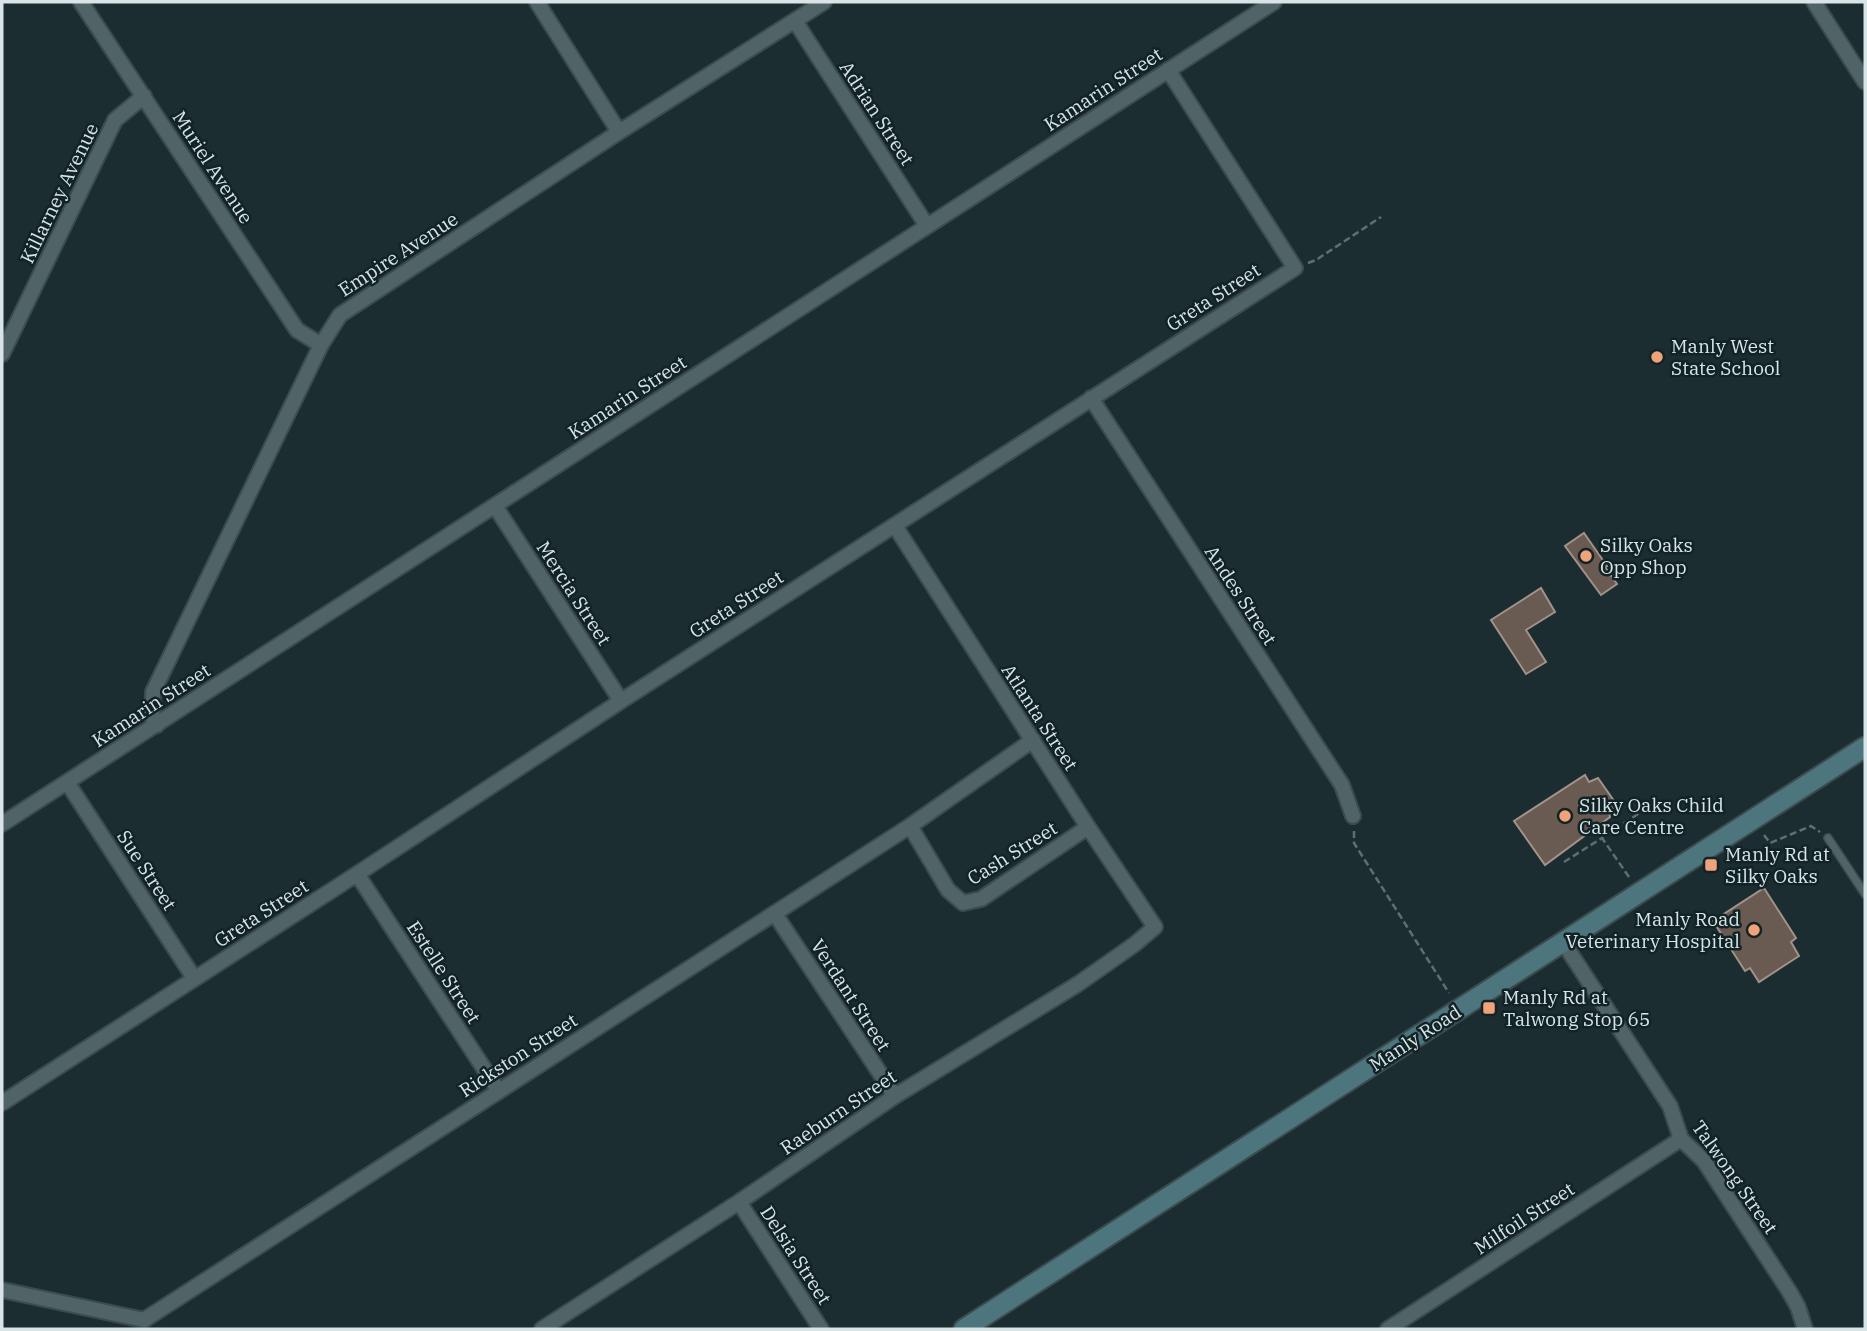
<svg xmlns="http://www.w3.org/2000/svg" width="1867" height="1331" font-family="'IBM Plex Serif',serif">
<rect width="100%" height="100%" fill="#1b2d30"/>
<path fill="#695a52" stroke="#a39289" stroke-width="2" d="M1584 533 1607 566 1605 567 1617 584 1601 595 1565 546Z
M1541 588 1555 612 1526 630 1546 662 1526 674 1491 620Z
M1585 775 1589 782 1598 778 1617 805 1609 812 1610 817 1545 865 1514 821Z
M1764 888 1796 938 1791 942 1799 956 1759 982 1750 968 1745 971 1713 921Z"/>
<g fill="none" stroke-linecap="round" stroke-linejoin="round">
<g stroke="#3b4b4e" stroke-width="10">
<path id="service" d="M1828 838 1865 894"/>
</g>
<g stroke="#3b4b4e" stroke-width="18">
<path id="minor" d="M81 2 297 330 321 345
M537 2 619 132
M1814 2 1865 82
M795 21 927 226
M2 354 115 120 144 96
M1091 398 1342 785 1353 816
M495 506 621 701
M157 725 152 717 153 692 321 345 340 315 619 132 824 2
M67 782 194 978
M2 824 1274 2
M910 826 948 890 963 903 981 899 1088 827
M357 874 498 1090
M775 914 895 1096
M1563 942 1670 1106 1681 1139 1704 1161 1789 1291 1798 1307 1805 1329
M2 1103 357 874 621 701 1295 268 1168 70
M739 1202 821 1329
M2 1290 144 1320 910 826 1033 740
M542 1329 739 1202 895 1096 1078 984 1135 944 1155 927 1088 827 895 526
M1388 1329 1681 1139"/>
</g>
<g stroke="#3b4b4e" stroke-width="23">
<path id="secondary" d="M964 1329 1865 747"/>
</g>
<path stroke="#5f6f71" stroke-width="2.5" stroke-dasharray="7 3.5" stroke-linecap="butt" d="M1308 263 1316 260 1381 217
M1354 831V843L1449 993
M1764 835 1770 843 1811 826 1820 832
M1564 862 1602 838
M1629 877 1602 838 1656 802"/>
<use href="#service" stroke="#506367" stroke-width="7"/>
<use href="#minor" stroke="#506367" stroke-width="14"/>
<use href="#secondary" stroke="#4c757d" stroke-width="19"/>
</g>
<g fill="#f0a279" stroke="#112326" stroke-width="2.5">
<circle cx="1657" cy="357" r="7"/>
<circle cx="1586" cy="556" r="7"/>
<circle cx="1565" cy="816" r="7"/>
<rect x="1704" y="858" width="14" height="14" rx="3.5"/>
<circle cx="1754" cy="930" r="7"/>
<rect x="1482" y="1001" width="14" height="14" rx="3.5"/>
</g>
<g text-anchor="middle" stroke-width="5" stroke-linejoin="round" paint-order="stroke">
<g font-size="19" fill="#d9e4e6" stroke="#112326">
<text transform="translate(1103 89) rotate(-33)" y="7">Kamarin Street</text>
<text transform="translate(877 113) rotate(57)" y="7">Adrian Street</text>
<text transform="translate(213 167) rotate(57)" y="7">Muriel Avenue</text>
<text transform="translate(59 193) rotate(-64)" y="7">Killarney Avenue</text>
<text transform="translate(398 254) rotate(-33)" y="7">Empire Avenue</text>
<text transform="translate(1213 297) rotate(-33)" y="7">Greta Street</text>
<text transform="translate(627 397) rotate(-33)" y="7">Kamarin Street</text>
<text transform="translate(574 593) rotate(57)" y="7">Mercia Street</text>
<text transform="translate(1241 595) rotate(57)" y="7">Andes Street</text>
<text transform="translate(736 604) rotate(-33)" y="7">Greta Street</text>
<text transform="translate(151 705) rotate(-33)" y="7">Kamarin Street</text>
<text transform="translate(1040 717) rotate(57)" y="7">Atlanta Street</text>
<text transform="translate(1012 853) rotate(-32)" y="7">Cash Street</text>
<text transform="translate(147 870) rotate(57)" y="7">Sue Street</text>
<text transform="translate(261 913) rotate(-33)" y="7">Greta Street</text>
<text transform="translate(444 972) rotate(57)" y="7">Estelle Street</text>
<text transform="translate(851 995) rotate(57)" y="7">Verdant Street</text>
<text transform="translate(1415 1038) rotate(-33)" y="7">Manly Road</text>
<text transform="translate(518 1055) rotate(-33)" y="7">Rickston Street</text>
<text transform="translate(838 1112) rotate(-34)" y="7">Raeburn Street</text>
<text transform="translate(1735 1177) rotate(55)" y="7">Talwong Street</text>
<text transform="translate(1524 1218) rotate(-33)" y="7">Milfoil Street</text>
<text transform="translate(796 1255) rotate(57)" y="7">Delsia Street</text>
</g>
<g font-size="19" fill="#d9e4e6" stroke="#112326" text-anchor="start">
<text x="1671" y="353">Manly West<tspan x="1671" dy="22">State School</tspan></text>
<text x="1600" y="552">Silky Oaks<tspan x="1600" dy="22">Opp Shop</tspan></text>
<text x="1579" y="812">Silky Oaks Child<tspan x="1579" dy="22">Care Centre</tspan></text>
<text x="1725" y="861">Manly Rd at<tspan x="1725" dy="22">Silky Oaks</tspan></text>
<text x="1740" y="926" text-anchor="end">Manly Road<tspan x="1740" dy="22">Veterinary Hospital</tspan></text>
<text x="1503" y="1004">Manly Rd at<tspan x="1503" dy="22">Talwong Stop 65</tspan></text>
</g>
</g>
<rect width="1867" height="1331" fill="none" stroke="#d9e4e6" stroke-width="7"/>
</svg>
